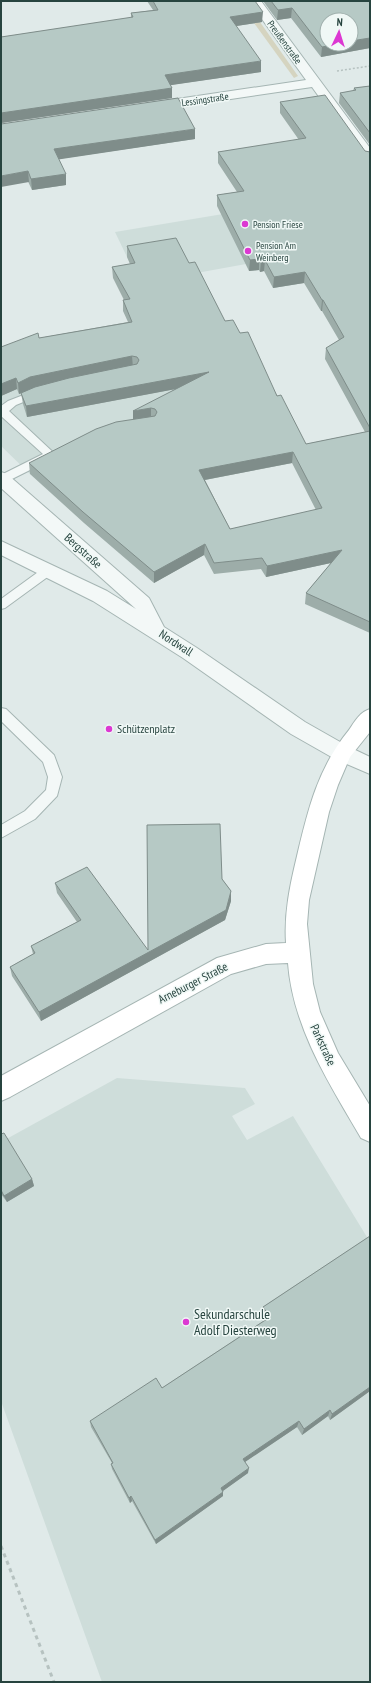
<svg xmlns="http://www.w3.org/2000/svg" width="371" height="1683" font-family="'PT Sans Narrow',sans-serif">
<rect width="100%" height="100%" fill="#e0eae9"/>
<path fill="#ceddda" d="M367 190 246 264 202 272 139 282 115 232Z
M1 356 248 375 81 448 30 474 1 446Z
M117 1078 245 1088 255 1104 232 1116 247 1140 293 1116 370 1242V1682H102L1 1401V1142Z"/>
<path fill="#d5d4c0" d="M246 12H253L298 76 294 78Z"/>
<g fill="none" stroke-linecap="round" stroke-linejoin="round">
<g stroke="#a5b5b3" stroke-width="2">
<path id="service" d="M39 389 43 390 44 392 43 394 16 405 9 411 56 455 54 458 6 482H1V475L43 454 1 416V406L8 401Z
M49 566 53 567 55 570 53 573 5 608 1 609V599L45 567Z
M1 708 6 709 54 755 62 777 57 796 35 819 1 838V825L25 811 46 790 48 777 43 762 1 721Z"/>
</g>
<g stroke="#a5b5b3" stroke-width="2">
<path id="minor" d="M249 1H261L370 148V162L365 161 312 87 150 111 145 110 143 107 145 104 150 103 306 80Z
M1 472 7 474 149 598 164 627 197 648 305 722 349 747 370 757V774L335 759 291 734 183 658 93 601 1 555V541L107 591 136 609 1 488Z"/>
</g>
<g stroke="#a5b5b3" stroke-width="2">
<path id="secondary" d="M370 709V732L350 757 338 785 329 812 309 900 307 924 313 984 320 1012 338 1053 370 1106V1142L361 1138C329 1083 293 1028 288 963L266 964 231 974 10 1097 1 1101V1076L217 958 266 944 286 943C284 913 290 885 297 856 308 809 318 768 349 730 355 721 360 712 370 709Z"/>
</g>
<path stroke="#b6c2c0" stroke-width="1.5" stroke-dasharray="2 2" stroke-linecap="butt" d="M337 71 370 66"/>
<path stroke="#b6c2c0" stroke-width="3" stroke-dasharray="4 4" stroke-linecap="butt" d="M1 1546 54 1682"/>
<use href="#service" fill="#f3f8f7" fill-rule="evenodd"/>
<use href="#minor" fill="#f3f8f7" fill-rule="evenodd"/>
<use href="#secondary" fill="#fff" fill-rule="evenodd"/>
</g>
<path fill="#9dada9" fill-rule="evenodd" d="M147 1H255L262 22 236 26 261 72 170 85 172 88V98L1 123V37L131 18V13L153 10Z
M263 1H370V48L321 57 291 18 277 20Z
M370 86V145L339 103 340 93 353 91 354 88Z
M280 102 365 151 370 152V633L305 604 306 593 331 563 266 577 261 569 214 574 204 555 154 583 84 523 30 474 29 463 133 420 175 389 27 417 23 404 21 393 19 394 17 389 1 396V347L39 338 128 322 123 311V300H124L113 278 112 267 130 264 127 257V246L189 263 225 321 240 333 306 444 365 432 325 359 326 348 339 340 322 311H321L304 283 273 288 264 271 260 272 259 270 249 271 217 206V195L237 192 218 163V152L299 140 280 113ZM292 463 316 510 230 529 205 480Z
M1 124 195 139 58 159 66 185 32 190Z
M222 879 231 891V901L225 920 41 1021 12 976 10 967 33 954 31 946 77 922 57 893 55 883 148 950Z
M1 1134 32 1179 34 1186 7 1202 1 1194Z
M370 1236V1391L330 1420 328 1416 302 1435 297 1427 245 1462 248 1473 223 1491V1496L156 1544 132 1501 130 1503 112 1469 111 1464 112 1463 91 1427 90 1421 162 1388 265 1320 261 1314 263 1307Z"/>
<path fill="#7f8d8a" d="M292 8 291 18 277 20 278 10Z
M263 12 262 22 230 27V17Z
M370 38V48L321 57 322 47 337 44H351V41Z
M261 61V72L165 86V75Z
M172 88V98L1 123V113Z
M195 129V139L55 160 54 149Z
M28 171 29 182 1 187V176Z
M66 174V185L32 190 31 179Z
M259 259V270L249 271 250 260Z
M265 260 264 271 260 272 261 261Z
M305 272 304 283 273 288 274 277Z
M322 300H323L322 311H321Z
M132 356 133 368 32 389 19 394 18 383 30 377Z
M209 372 208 383 27 417 26 406Z
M16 378 17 389 1 396V384Z
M151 408V420L133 422V411Z
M293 452 292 463 199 481V470Z
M205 544 204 555 154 583V572Z
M342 550 340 561 266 577 267 566Z
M231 891V901L225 920 41 1021 39 1012 226 910Z
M32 1179 34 1186 7 1202 4 1196Z
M370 1387V1391L330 1420 332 1414Z
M330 1410 328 1416 302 1435 304 1429Z
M299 1421 297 1427 242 1464 243 1459Z
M249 1468 248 1473 220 1493 221 1488Z
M223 1492V1496L156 1544 155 1540Z
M131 1496 132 1501 130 1503 129 1498Z"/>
<path fill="#b6c9c5" stroke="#7f8d8a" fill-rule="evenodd" d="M153 1H255L263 12 230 17 261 61 165 75 172 88 1 113V37L133 17 131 13 158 10Z
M271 1H370V38L351 41V20H327V44H337L322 47 292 8 278 10Z
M370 86V133L340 93 356 90 354 88Z
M325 95 365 151 370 152V428L326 348 344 337 323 300H322L305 272 274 277 265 260 261 261 259 259 250 260 217 195 244 191 218 152 306 138 280 102Z
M178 98 195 129 54 149 66 174 31 179 28 171 1 176V124Z
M176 238 189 263 195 262 225 321 233 320 240 333 248 332 277 396 281 395 306 444 370 431V622L306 593 342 550 267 566 262 558 214 563 205 544 154 572 83 512 29 463 96 429 116 422 155 416 157 412 155 409 151 408 133 411 209 372 26 406 21 393 35 387 69 378 137 364 139 360 137 357 132 356 30 377 18 383 16 378 1 384V347L38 333 39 338 132 322 123 300 130 299 112 267 135 263 127 246ZM293 452 322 508 230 529 199 470Z
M220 824 222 879 231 891 226 910 39 1012 10 967 35 953 31 946 81 920 55 883 87 867 148 950 147 825Z
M4 1133 32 1179 4 1196 1 1190V1134Z
M370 1236V1387L332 1414 330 1410 304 1429 299 1421 243 1459 249 1468 221 1488 223 1492 155 1540 131 1496 129 1498 111 1464 113 1463 90 1421 156 1378 162 1388 270 1317 263 1307Z"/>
<g fill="#dc38d2" stroke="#f0f8f6" stroke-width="1.5">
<circle cx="245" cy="224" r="4"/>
<circle cx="248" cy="251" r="4"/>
<circle cx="109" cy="729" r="4"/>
<circle cx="186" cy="1322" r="4"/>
</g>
<g text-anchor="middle" stroke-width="3" stroke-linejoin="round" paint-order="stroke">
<g font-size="10" fill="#27443f" stroke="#f0f8f6">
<text transform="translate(285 42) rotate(54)" y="4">Preußenstraße</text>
<text transform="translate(205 99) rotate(-8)" y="4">Lessingstraße</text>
</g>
<g font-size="10" fill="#27443f" stroke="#f0f8f6" text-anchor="start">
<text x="253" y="228">Pension Friese</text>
<text x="256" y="249">Pension Am<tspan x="256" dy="12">Weinberg</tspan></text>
</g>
<g font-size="12" fill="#27443f" stroke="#f0f8f6">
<text transform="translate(83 551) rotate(42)" y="4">Bergstraße</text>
<text transform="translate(176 643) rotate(33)" y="4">Nordwall</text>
<text transform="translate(193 983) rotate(-27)" y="4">Arneburger Straße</text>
<text transform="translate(323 1045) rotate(65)" y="4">Parkstraße</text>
</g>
<g font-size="12" fill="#27443f" stroke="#f0f8f6" text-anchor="start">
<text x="117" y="733">Schützenplatz</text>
</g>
<g font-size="14" fill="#27443f" stroke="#f0f8f6" text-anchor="start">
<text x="194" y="1319">Sekundarschule<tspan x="194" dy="16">Adolf Diesterweg</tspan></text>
</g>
</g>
<rect width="371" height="1683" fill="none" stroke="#27443f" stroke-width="4"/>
<g transform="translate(339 32) rotate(4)"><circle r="19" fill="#f0f8f6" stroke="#a0b0ad"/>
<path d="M0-3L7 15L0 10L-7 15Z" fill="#dc38d2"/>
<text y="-6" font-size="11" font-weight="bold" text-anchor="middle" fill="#27443f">N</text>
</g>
</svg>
